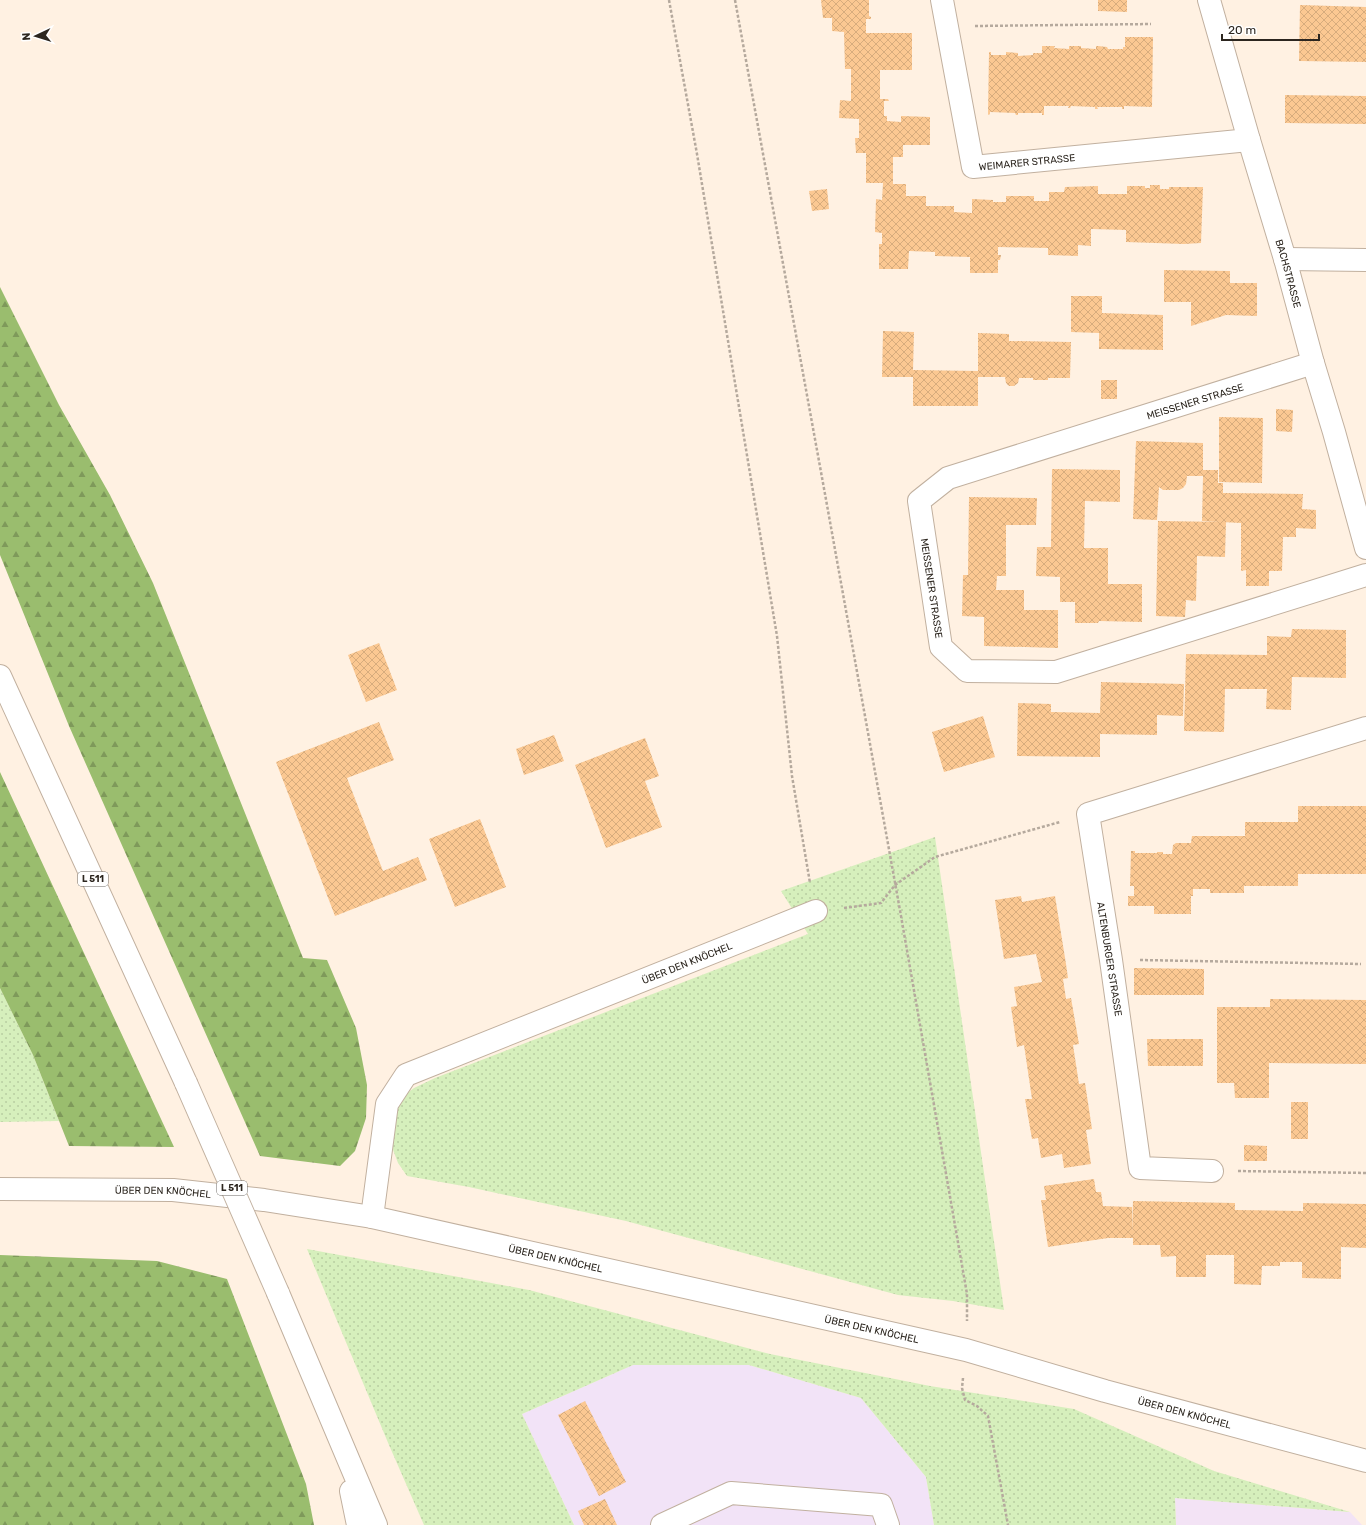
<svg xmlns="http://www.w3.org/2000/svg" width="1366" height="1525" font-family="Rubik,sans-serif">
<defs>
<pattern id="grass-dots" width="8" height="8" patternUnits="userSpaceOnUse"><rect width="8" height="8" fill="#d6efbc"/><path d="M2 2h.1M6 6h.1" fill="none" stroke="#b8cda1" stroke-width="1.8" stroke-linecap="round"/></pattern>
<pattern id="forest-firs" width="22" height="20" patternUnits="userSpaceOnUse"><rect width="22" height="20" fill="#9abd6e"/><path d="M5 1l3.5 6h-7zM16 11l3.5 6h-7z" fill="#7e995a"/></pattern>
<pattern id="building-cross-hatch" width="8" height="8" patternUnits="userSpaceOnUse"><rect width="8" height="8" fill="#fbc892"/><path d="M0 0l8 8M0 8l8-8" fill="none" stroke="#d7ac7d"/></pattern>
</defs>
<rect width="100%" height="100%" fill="#fff1e2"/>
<path fill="#f2e3f7" d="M633 1365H749L861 1398 926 1477 934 1525H574L522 1414Z"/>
<path fill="#f3e3f5" d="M1175 1498 1350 1512 1362 1525H1176Z"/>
<path fill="url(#grass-dots)" d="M935 837 1004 1310 953 1301 898 1295 626 1221 469 1187 407 1176 398 1163 392 1147 398 1100 414 1088 435 1078 808 934 781 891Z
M0 988 33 1055 59 1121 0 1122Z
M307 1249 529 1290 770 1354 930 1386 1074 1409 1214 1471 1350 1512 1175 1498 1176 1525H934L926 1477 861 1398 749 1365H633L522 1414 574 1525H424L389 1445Z"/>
<path fill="url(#forest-firs)" d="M0 287 59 405 110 495 153 583 303 958 327 960 356 1028 367 1085 366 1118 355 1151 340 1166 260 1156 69 726 0 555Z
M0 772 174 1147 69 1146 33 1055 0 988Z
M0 1255 157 1261 227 1279 306 1484 314 1525H0Z"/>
<path fill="url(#building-cross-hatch)" d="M821 0H869V16L871 17V19H866V33H912V70H880V99H888L889 101H884V116H887V121L901 122V116L930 117V145H903V157H893V184H906V196H926V206H954V212L972 213V199L993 200V202H1006V196H1034V201H1049V192H1064L1065 187 1098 186V194H1127V186H1145V188H1150V185H1160V189H1169V187H1203L1201 243 1184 244 1126 242V230L1091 229V246L1078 245V256L1048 255V248L998 247V255H1001L1000 260H998V273H970V257L935 256V252L909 251 908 269H879V244H882V233L875 232 876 199 882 200 883 183H866V153H856L855 138H859V119L839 118 840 100 851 101V69H845L844 32 832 31V18H823Z
M1098 0H1127V12L1098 11Z
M1300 5 1366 7V62L1299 61Z
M1125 37H1153L1152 107 1124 106V109H1122V107H1097L1098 109H1095V107L1071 106 1070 108H1068L1069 106H1044V115H1042V113H1018V115H1016L1015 113 990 112V114L988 115 989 52H991V55H1006V52L1018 53V56L1033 55V53H1042V46H1055L1054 48 1069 49V46H1081V48L1096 49V46H1098L1107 47 1108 49H1123V47H1125Z
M1285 95 1366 96V124L1285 123Z
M827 189 829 209 812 211 809 191Z
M1164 270 1230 271V283H1257V316L1226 315 1191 326V302H1164Z
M1071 296H1102V313L1163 315V350L1099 349V333L1071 332Z
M883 331 914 332 913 370 978 371V333L1009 334V341L1071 342 1070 378H1048V380H1033V378H1019L1018 383 1014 386H1009L1006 383 1005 377H978V406H913V377H882Z
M1101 380H1117V399H1101Z
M1276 409 1293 410 1292 432 1276 431Z
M1219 417 1263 418 1262 483 1219 482Z
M1136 441 1203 443V470H1218V483H1223V493L1303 494 1302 509 1316 510V529L1296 528V537H1283L1282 571H1269V586H1246V570L1241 571V523L1202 521 1203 476H1187L1186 484 1183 488 1179 490H1163L1159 487 1157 520 1133 519Z
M1052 469 1120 470V502L1085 501 1084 548H1108V584H1142V622L1099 621 1098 623H1075V602H1060V577L1036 576 1037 547H1051Z
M969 497 1037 498 1036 525H1006V576H997L996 590H1024V610H1058V648L984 646V617L962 616 963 575H968Z
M1158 521 1226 522 1225 557 1197 556 1196 601 1186 600 1185 617 1156 616Z
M1292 629 1346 630V678L1292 677 1291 710 1266 709 1267 689H1225L1224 732 1184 731 1186 654 1267 655V636L1291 637Z
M379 643 397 690 366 702 348 655Z
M1101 682 1184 684 1183 716 1157 715V735L1100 734V757L1017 756 1018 703 1051 704V712L1100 713Z
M983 716 995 757 944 772 932 732Z
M379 722 394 760 347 778 383 871 418 857 427 880 335 916 276 762Z
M554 735 564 761 524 775 516 749Z
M645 738 659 776 645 781 662 827 606 848 575 765Z
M1298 806H1366V874H1298V886H1244V893H1210V889H1193V896H1191V914H1154V906H1128V896H1134V886H1130L1131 851H1135V853H1157V852H1163V854H1172L1173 845 1176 843H1191L1192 836H1245V822H1298Z
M480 819 506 887 455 907 429 839Z
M1021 896 1022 902 1055 896 1066 964 1054 966 1066 964 1068 978 1063 979 1066 999 1071 998 1079 1044 1073 1045 1079 1084 1085 1083 1092 1129 1086 1130 1091 1164 1064 1168 1062 1154 1041 1158 1038 1138 1032 1139 1025 1099H1032L1024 1045 1017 1047 1011 1007 1017 1006 1014 987 1042 982 1036 954 1004 959 995 900Z
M1134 968 1204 969V995H1134Z
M1270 999 1366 1000V1064L1269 1063V1098H1235L1234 1083H1217V1007H1270Z
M1147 1039H1203V1066H1148Z
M1291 1102H1308V1139H1291Z
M1244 1145 1267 1146V1161H1244Z
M1094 1179 1096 1192H1101L1103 1206 1132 1207V1232L1133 1201 1235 1203V1210L1303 1211V1203L1366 1204V1248L1341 1247V1279L1302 1278V1231V1262H1280V1266H1262L1261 1285 1234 1284V1246V1255H1206V1277H1176V1256L1161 1257 1160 1245H1133V1238H1108L1048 1247 1041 1200H1046L1044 1186Z
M585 1401 626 1482 599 1496 558 1415Z
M605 1499 617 1525H584L578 1511Z"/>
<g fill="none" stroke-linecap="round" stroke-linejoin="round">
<g stroke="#c1b09f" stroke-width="24">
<g id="minor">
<path id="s1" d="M942 0 973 167 1249 140"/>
<path id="s2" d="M1209 0 1249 140 1285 259 1313 363 1334 432 1366 548"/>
<path d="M1285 259 1366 260"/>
<path id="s3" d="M1313 363 948 478 919 501 941 647 967 671 1056 672 1366 575"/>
<path d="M1212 1171 1140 1168 1111 960 1088 814 1366 728"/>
<path id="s4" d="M372 1217 387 1104 406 1075 816 911"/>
<path d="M662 1525 731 1493 881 1505 888 1525"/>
</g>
</g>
<g stroke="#c1b09f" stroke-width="24">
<g id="major">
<path id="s5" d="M0 1189 173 1190 264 1200 372 1217 966 1350 1105 1391 1366 1461"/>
</g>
</g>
<g stroke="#c1b09f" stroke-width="24">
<path id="highway" d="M0 676 186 1083
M278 1293 376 1525
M351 1491 358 1525"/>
</g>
<path stroke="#b5a99d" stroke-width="2.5" stroke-dasharray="3 2" stroke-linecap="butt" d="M669 0 697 154 777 636 792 776 810 883
M735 0 825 494 901 916 967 1294V1321
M975 26 1151 24
M844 908 881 903 895 885 935 857 1060 822
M1140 960 1361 964
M1238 1171 1366 1173
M963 1378 962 1388 965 1400 977 1406 988 1416 1008 1525"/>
<use href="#minor" stroke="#fff" stroke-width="22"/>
<use href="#major" stroke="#fff" stroke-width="22"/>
<use href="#highway" stroke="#fff" stroke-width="22"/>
<g stroke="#c1b09f" stroke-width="24" stroke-linecap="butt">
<path id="highway-bridge" d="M186 1083 278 1293"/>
</g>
<use href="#highway-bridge" stroke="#fff" stroke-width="22"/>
</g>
<g text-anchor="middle" stroke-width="4" stroke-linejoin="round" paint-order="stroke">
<g fill="#fff" stroke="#6b6762" stroke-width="1">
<rect x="78" y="872" width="30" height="14" rx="3"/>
<rect x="217" y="1181" width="30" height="14" rx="3"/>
</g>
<g font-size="9" font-weight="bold" fill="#2c261f">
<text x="93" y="882">L 511</text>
<text x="232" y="1191">L 511</text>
</g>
<g font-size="10" fill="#2c261f" stroke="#fff">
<text dy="4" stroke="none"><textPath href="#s1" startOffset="224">WEIMARER STRASSE</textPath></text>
<text dy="4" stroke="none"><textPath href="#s2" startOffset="285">BACHSTRASSE</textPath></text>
<text transform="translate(1195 401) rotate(-17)" y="4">MEISSENER STRASSE</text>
<text dy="4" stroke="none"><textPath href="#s3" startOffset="508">MEISSENER STRASSE</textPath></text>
<text transform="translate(1110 959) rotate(81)" y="4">ALTENBURGER STRASSE</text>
<text dy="4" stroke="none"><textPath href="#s4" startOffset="451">ÜBER DEN KNÖCHEL</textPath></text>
<text dy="4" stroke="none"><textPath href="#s5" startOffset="163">ÜBER DEN KNÖCHEL</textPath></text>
<text dy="4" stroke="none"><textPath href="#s5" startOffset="562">ÜBER DEN KNÖCHEL</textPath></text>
<text dy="4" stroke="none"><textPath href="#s5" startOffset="886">ÜBER DEN KNÖCHEL</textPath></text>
<text dy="4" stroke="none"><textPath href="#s5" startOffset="1210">ÜBER DEN KNÖCHEL</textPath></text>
</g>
</g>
<g transform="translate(36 36) rotate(266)" stroke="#ffffff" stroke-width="3" paint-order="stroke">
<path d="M0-3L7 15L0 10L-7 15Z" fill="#2c261f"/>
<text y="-6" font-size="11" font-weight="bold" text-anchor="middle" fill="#2c261f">N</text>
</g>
<path d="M1222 34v6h97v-6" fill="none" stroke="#2c261f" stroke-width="2"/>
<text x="1228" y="34" font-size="12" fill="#2c261f" stroke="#ffffff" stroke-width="3" paint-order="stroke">20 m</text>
</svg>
